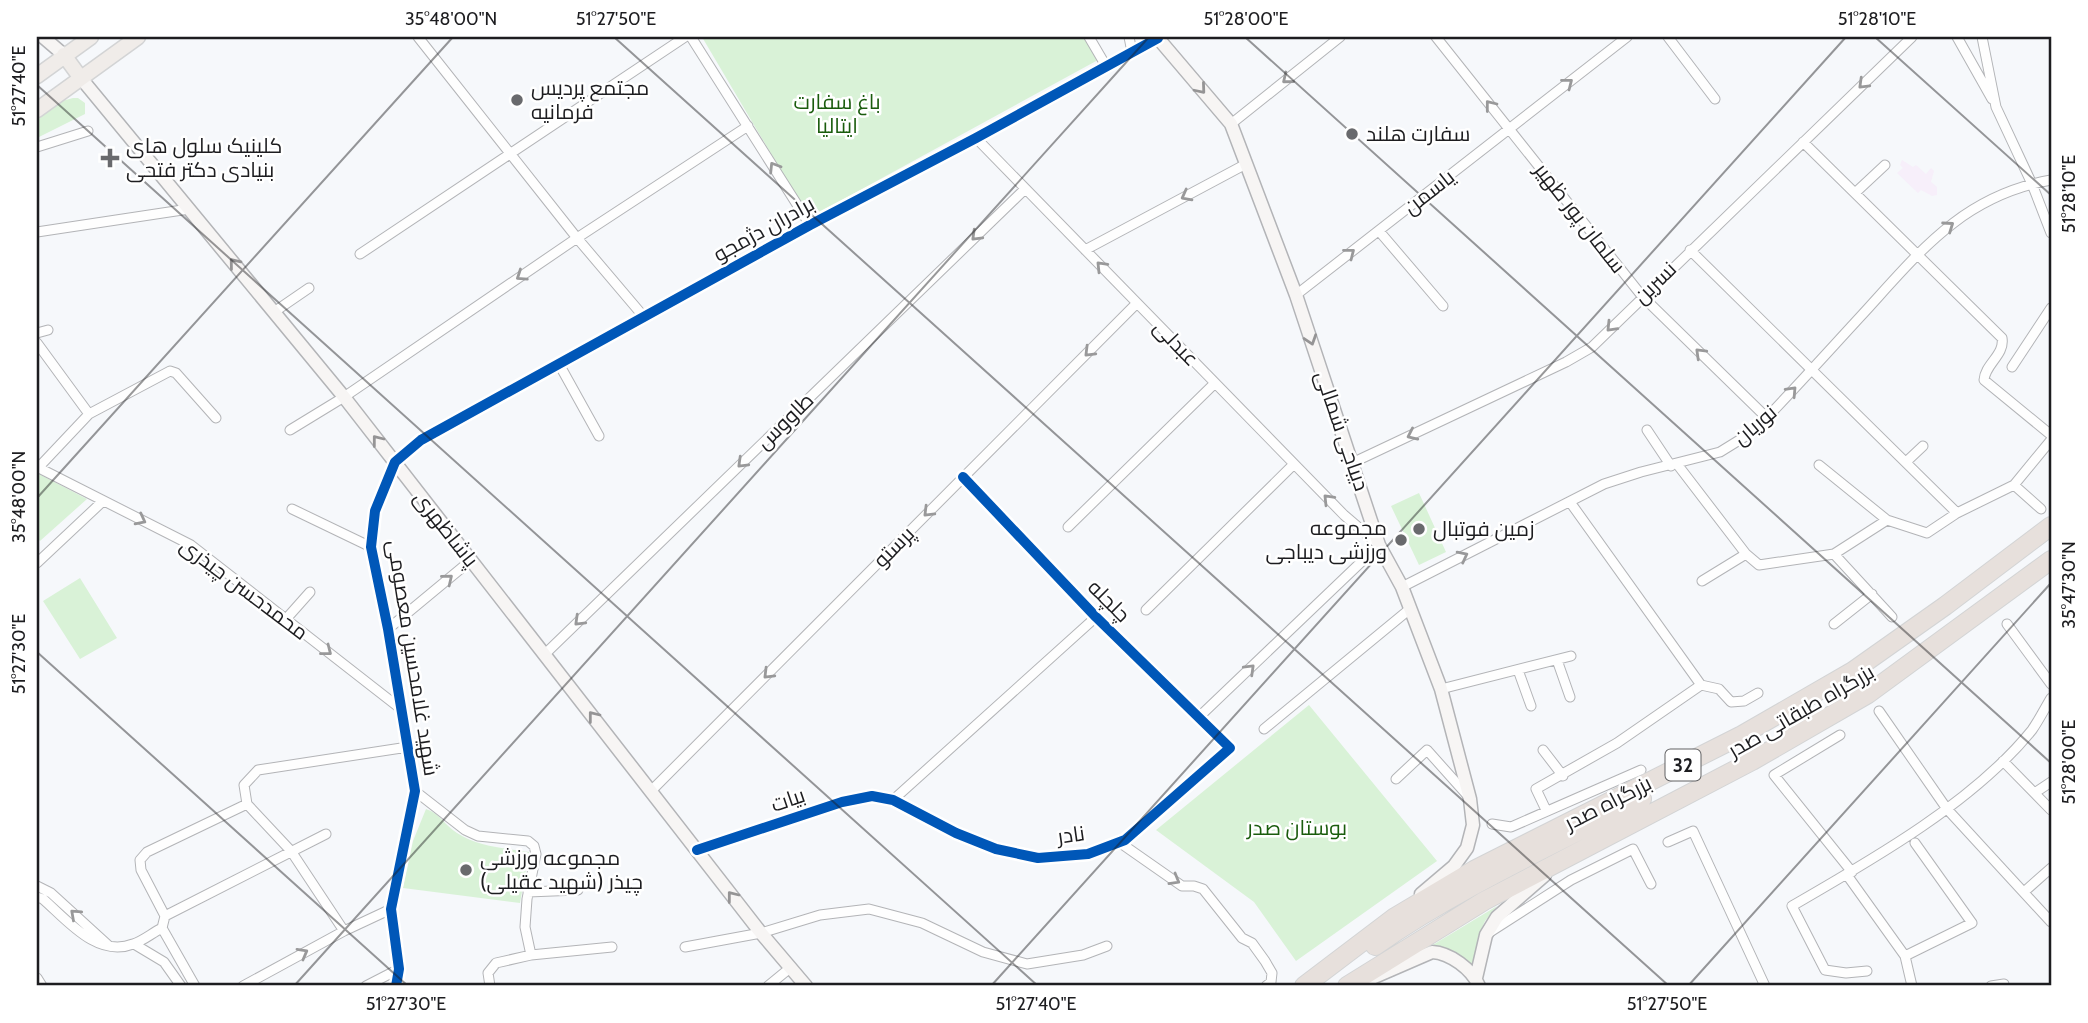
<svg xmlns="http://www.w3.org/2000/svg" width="2088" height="1023" font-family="Cabin,Cairo,sans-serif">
<rect width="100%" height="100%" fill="#f6f8fb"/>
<path fill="#f7effa" d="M1902 160 1913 167 1916 165 1926 174 1931 168 1934 171 1931 182 1937 187V195L1932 196 1921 190 1918 193 1897 173 1903 168 1900 165Z"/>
<path fill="#d9f2d7" d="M702 37H1084L1098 60 809 218Z
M73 98H78L85 103V114L37 138V120L62 101Z
M37 473 87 499 40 541 37 538Z
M1419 493 1446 552 1419 565 1391 506Z
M80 578 117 638 80 659 43 601Z
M1309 705 1437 861 1296 961 1254 902 1156 830Z
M426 809C440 813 445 826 457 833 478 847 505 848 529 852L520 903 403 888 413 841Z
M1497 906 1485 921 1478 937 1474 970C1462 955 1451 946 1431 946Z"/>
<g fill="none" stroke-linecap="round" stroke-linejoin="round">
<g stroke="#b3b4b7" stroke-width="11">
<path id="street" d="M418 37 577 238 644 317
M691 37 810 225
M1089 37 1106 66
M1129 37 1132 52
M1436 37 1642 296 1767 418
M1668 37 1715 99
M1957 37 1992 99
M1982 37 1996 107 2032 184 2051 233
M1231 124 1340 37
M976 138 1344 515 1379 545 1200 716
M1803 142 2002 338C2005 355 1985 364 1984 380L2051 435
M37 147 88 131
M1855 193 1885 165
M1379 231 1443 306
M37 232 189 209
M1085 250 1246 164
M1690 250 1957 513
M360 254 685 37
M1296 295 1627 37
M274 312 309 288
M37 333 48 330
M37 343 89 414
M559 364 599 436
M2012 367 2051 308
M290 430 344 397 577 238 748 126
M1647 430 1671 466
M1906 462 1923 446
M1352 463 1566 362 1592 347 1912 37
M1677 464 1746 554 1759 565 1834 554 1887 520
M1819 465 1887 520 1927 533 1957 513 2014 485 2051 440
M37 467 191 545 401 709
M38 468 89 414 170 371 176 373 216 418
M2014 485 2041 509
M1570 502 1701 685
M292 509 371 547
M1068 527 1215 383
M1834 554 1892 617
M37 563 103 501
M1702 581 1746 554
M1402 587 1604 484 1641 472 1720 452 1754 431C1790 394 1825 355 1860 317 1918 254 1961 196 2051 180
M1146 610 1294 464
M286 619 310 592
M1834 624 1872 594
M2007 624 2051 684
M388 629 470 561
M545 654 1025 189
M1557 660 1570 697
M1518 670 1531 706
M1701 685 1719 689 1731 702 1744 701 1758 693
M1441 689 1571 656
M1879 711 1947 809 2051 922
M1264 729 1411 608
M1840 735 1774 775 1852 872
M1543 750 1563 776
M2003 761 2051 810
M1396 779 1427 750 1469 797
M415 791 465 830 478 836 528 841 534 846 536 854 527 899 525 927 531 955
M651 791 1137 303
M2036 792 2051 782
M893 800 1096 617
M247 804 244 785 258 770 408 747
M247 804 291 851 344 931
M1546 810 1536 789 1617 743 1701 685
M1492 824 1511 827 1641 770
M1119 842 1182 886H1194L1203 889 1242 938 1252 943 1265 961 1272 973 1271 982 1266 986
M1668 842 1693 831 1765 986
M697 850 842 802 872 796 893 800 956 833 996 849 1038 858 1088 854 1125 840 1230 748 1096 617 963 477
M1847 875 1905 956 1912 986
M37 886 51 893 108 945
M2025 891 2051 868
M528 892 578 890
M37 897 43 899C67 920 97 958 133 944 143 941 152 933 162 928L165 916
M165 916 141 870 140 860 147 852 247 804
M165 916 326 834
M162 928 195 986
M1490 932 1571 880 1633 849 1651 884
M134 944 164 962 181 986
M685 947 761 933 820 915 869 909 922 923 983 952 1027 964 1083 955 1107 946
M1905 956 1972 923 1915 843
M1867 971 1846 973 1825 970 1792 906C1872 860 1974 802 2032 730 2039 720 2045 708 2051 698
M37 978 42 986
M243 986 344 931 391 909
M366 986 399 969
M396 986 399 969 391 909 415 791 388 629 371 547 375 511 395 462 421 440 810 225 976 138 1158 38
M490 986 488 973 496 963 531 955 612 947
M768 986 790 968
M1991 986 2004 984"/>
</g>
<g stroke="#b3b4b7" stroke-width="15">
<path id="secondary" d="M43 37 64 55
M1157 37 1231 124 1296 295 1379 545 1402 587 1441 689 1470 799 1473 825 1467 848 1454 866 1421 894
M80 77 344 397 761 933 806 986
M1372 978 1432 952C1450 953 1472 969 1479 986
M1476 978 1486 935 1497 917 1545 875"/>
</g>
<g stroke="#d3d4d5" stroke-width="17">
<path id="primary" d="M64 55 80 77
M37 76 91 37
M37 110 138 37"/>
</g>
<g stroke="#d3d4d5" stroke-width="20">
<path id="highway" d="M1375 946C1458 888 1552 846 1642 799
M1304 986 1395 917 1474 870 1742 735 1853 671 1945 606 2051 526
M1347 986 1484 901 1752 761 1868 694 2051 560"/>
</g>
<use href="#street" stroke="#fefefe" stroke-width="9"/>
<use href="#secondary" stroke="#f7f5f4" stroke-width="12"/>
<use href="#primary" stroke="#f0ece9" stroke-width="14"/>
<use href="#highway" stroke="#e7e0dc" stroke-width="18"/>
<g stroke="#fff" stroke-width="15">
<path id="cycleway" d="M697 850 842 802 872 796 893 800 956 833 996 849 1038 858 1088 854 1125 840 1230 748 1096 617 963 477
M396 986 399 969 391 909 415 791 388 629 371 547 375 511 395 462 421 440 810 225 976 138 1158 38"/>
</g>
<use href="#cycleway" stroke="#0057b8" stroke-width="10"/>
</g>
<defs><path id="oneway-chevron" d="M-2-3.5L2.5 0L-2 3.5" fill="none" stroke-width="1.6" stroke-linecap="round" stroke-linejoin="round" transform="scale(1.75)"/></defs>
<g stroke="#99999a">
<use href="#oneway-chevron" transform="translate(1287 79) rotate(141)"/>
<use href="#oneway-chevron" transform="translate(1568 83) rotate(-38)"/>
<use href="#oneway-chevron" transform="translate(1863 84) rotate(136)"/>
<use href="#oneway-chevron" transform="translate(1490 105) rotate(-128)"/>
<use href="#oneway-chevron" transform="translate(774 167) rotate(-122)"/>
<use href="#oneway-chevron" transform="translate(1186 196) rotate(152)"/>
<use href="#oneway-chevron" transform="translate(1949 226) rotate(-35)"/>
<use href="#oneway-chevron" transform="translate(976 236) rotate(136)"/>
<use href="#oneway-chevron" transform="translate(1350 253) rotate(-38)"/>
<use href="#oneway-chevron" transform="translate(1101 266) rotate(-134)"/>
<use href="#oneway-chevron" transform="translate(521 276) rotate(146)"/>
<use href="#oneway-chevron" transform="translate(1611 327) rotate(134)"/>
<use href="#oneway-chevron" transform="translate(1089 352) rotate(135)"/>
<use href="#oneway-chevron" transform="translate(1700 353) rotate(-136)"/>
<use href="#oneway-chevron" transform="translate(1792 391) rotate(-47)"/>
<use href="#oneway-chevron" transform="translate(1412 435) rotate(155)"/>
<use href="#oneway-chevron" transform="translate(742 463) rotate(136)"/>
<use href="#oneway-chevron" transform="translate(1328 499) rotate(-134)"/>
<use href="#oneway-chevron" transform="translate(928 512) rotate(135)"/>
<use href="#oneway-chevron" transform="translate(141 520) rotate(27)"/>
<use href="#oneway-chevron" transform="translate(1463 556) rotate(-27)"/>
<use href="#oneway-chevron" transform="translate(448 579) rotate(-39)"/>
<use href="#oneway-chevron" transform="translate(579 621) rotate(136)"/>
<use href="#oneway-chevron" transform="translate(327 651) rotate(38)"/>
<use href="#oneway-chevron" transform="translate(1250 669) rotate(-44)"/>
<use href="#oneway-chevron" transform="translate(768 674) rotate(135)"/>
<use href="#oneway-chevron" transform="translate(1175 880) rotate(30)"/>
<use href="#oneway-chevron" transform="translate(75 914) rotate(-138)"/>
<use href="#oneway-chevron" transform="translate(303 953) rotate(-29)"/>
</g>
<g stroke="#959495">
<use href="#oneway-chevron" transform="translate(1201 89) rotate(50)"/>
<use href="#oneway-chevron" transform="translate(234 263) rotate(-129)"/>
<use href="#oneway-chevron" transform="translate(1311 340) rotate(72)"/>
<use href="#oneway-chevron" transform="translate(377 440) rotate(-128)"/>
<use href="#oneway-chevron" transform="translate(593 716) rotate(-128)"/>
<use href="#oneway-chevron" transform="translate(732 896) rotate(-128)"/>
</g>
<path fill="none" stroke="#1d1d20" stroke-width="2" stroke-opacity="0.45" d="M614 37 1669 986M1245 37 2051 763M1875 37 2051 195M37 85 1038 986M37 498 453 37M37 652 408 986M294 986 1149 37M991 986 1846 37M1688 986 2051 583"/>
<g fill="#696a6d" stroke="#fff" stroke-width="2.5">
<circle cx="517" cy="100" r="7"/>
<circle cx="1352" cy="134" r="7"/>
<path d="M106.5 147.5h7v7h7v7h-7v7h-7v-7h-7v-7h7z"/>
<circle cx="1419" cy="529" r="7"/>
<circle cx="1401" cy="540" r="7"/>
<circle cx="466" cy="870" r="7"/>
</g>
<g text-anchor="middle" stroke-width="5" stroke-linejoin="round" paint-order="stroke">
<rect fill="#fff" stroke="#616163" stroke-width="2" x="1665.5" y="749.5" width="35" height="31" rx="5"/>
<g font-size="19" font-weight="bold" fill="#1d1d20">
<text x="1683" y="772">32</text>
</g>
<g font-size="21" fill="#1d1d20" stroke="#fff" text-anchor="start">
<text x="531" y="95">مجتمع پردیس<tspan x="531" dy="24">فرمانیه</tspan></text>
<text x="1366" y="141">سفارت هلند</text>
<text x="126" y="153">کلینیک سلول های<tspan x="126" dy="24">بنیادی دکتر فتحی</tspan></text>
<text x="1387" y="535" text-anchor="end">مجموعه<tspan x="1387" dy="24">ورزشی دیباجی</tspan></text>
<text x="1433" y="536">زمین فوتبال</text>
<text x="480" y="865">مجموعه ورزشی<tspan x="480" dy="24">چیذر (شهید عقیلی)</tspan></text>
</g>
<g font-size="21" fill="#1a5c0d" stroke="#fff">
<text x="837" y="109">باغ سفارت<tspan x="837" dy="24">ایتالیا</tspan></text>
<text x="1297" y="835">بوستان صدر</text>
</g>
<g font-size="21" fill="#1d1d20" stroke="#fff">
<text transform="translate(1429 192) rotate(-38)" y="7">یاسمن</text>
<text transform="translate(1580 218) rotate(52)" y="7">سلمان پور ظهیر</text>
<text transform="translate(764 229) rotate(-29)" y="7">برادران دژمجو</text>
<text transform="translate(1655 283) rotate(-44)" y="7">نسرین</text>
<text transform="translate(1176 343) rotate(46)" y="7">عبدلی</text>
<text transform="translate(785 421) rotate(-44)" y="7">طاووس</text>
<text transform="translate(1755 425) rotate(-40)" y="7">نوریان</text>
<text transform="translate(1342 431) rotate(71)" y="7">دیباجی شمالی</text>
<text transform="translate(446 529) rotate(52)" y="7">پاشاظهری</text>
<text transform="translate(894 547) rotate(-45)" y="7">پرستو</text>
<text transform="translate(244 589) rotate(37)" y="7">محمدحسن چیذری</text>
<text transform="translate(1109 601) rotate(45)" y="7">چلچله</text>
<text transform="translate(413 658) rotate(81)" y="7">شهید غلامحسین معصومی</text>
<text transform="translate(1801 711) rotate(-30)" y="7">بزرگراه طبقاتی صدر</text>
<text transform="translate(788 800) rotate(-19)" y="7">بیات</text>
<text transform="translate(1608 803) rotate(-27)" y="7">بزرگراه صدر</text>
<text transform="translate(1071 835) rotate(-8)" y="7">نادر</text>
</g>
</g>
<rect width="2088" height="1023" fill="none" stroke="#ffffff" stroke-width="77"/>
<rect x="38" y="38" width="2012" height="946" fill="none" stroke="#1d1d20" stroke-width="2.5"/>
<g font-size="18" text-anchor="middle" fill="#1d1d20">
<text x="451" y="25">35°48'00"N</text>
<text x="616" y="25">51°27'50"E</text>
<text x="1246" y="25">51°28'00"E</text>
<text x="1877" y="25">51°28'10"E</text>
<text transform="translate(19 86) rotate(-90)" y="6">51°27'40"E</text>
<text transform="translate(2069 194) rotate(-90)" y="6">51°28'10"E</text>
<text transform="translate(19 497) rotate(-90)" y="6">35°48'00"N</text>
<text transform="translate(2069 585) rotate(-90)" y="6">35°47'30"N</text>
<text transform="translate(19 654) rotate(-90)" y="6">51°27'30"E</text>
<text transform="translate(2069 762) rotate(-90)" y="6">51°28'00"E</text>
<text x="406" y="1010">51°27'30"E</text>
<text x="1036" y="1010">51°27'40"E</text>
<text x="1667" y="1010">51°27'50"E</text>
</g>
</svg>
